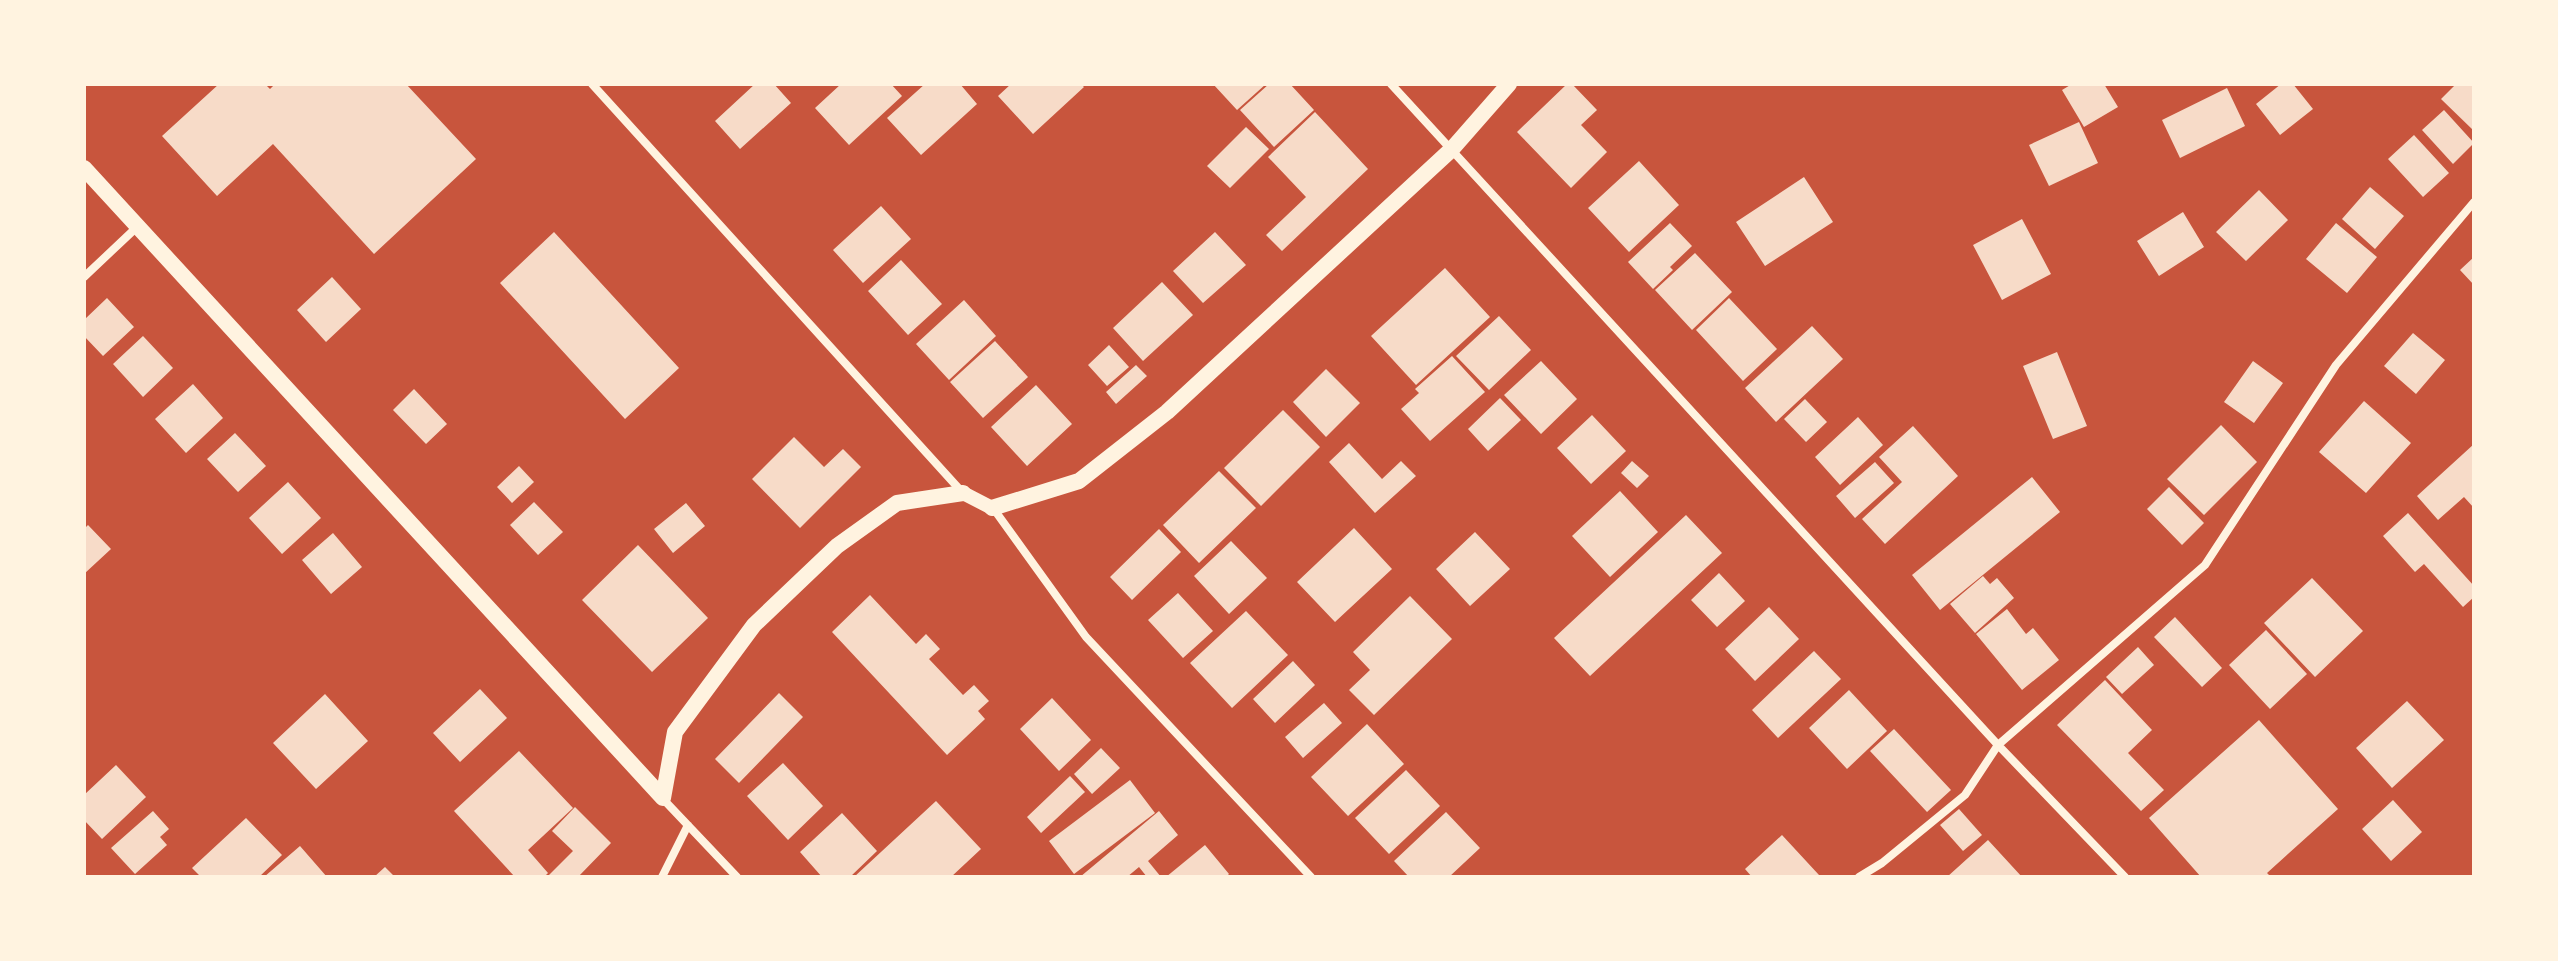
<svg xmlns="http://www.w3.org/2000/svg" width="2558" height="961" font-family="'IBM Plex Serif',serif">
<rect width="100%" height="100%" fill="#c8553d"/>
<path fill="#f7dbc8" d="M219 84H265L270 89 275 84H406L476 159 374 254 273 144 217 196 162 136Z
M755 84H774L791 103 740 149 715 121Z
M841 84H891L902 96 849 145 815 108Z
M925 84H960L977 104 921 155 887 118Z
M1011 84H1081L1084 87 1033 134 998 96Z
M1213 84H1266L1237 110Z
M1269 84H1290L1314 110 1274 147 1240 110Z
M1567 84H1572L1597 110 1581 125 1607 152 1571 188 1517 132Z
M2072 84H2104L2118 107 2084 127 2062 90Z
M2281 84H2293L2313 109 2280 135 2256 104Z
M2456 84H2474V131L2441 99Z
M2227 88 2245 126 2180 158 2162 120Z
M2444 110 2474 143 2453 164 2422 130Z
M1315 112 1368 169 1282 251 1266 235 1306 197 1268 157Z
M2079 122 2098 163 2049 186 2029 145Z
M1246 127 1269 149 1230 188 1207 166Z
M2414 135 2449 173 2423 197 2388 159Z
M1639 161 1679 205 1629 252 1588 208Z
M1804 177 1833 222 1765 266 1736 222Z
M2370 187 2404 216 2375 249 2342 219Z
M2259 190 2288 220 2246 261 2216 232Z
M881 206 911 239 863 283 833 250Z
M2183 212 2204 247 2159 276 2137 241Z
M2022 219 2051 274 2002 300 1973 245Z
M1670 223 1692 246 1670 267 1673 270 1653 289 1628 262Z
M2336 223 2377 257 2347 293 2306 259Z
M554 232 679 368 625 419 500 283Z
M1215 232 1246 265 1203 303 1173 271Z
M1695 253 1732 292 1692 330 1655 290Z
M2474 257V285L2460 270Z
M901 260 942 304 908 335 868 291Z
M1445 268 1490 317 1416 385 1371 336Z
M332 277 361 309 326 342 297 310Z
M1162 282 1193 315 1143 361 1113 328Z
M107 298 134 327 103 356 84 336V320Z
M1729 298 1777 349 1743 381 1696 330Z
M964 300 996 336 949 380 916 344Z
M1499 316 1531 350 1489 390 1456 356Z
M1812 326 1843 359 1776 422 1745 388Z
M2413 333 2445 360 2416 394 2384 366Z
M143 336 173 368 143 397 113 364Z
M995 341 1028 377 983 418 950 382Z
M1109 345 1129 367 1107 386 1088 365Z
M2057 352 2087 426 2053 439 2023 366Z
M1452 356 1485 392 1430 441 1401 409 1419 393 1415 389Z
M1541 361 1577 399 1541 434 1504 395Z
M2253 361 2283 383 2254 423 2224 402Z
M1136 365 1147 376 1116 404 1106 392Z
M1326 369 1360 403 1326 437 1293 402Z
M193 384 223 418 186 453 155 419Z
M1036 385 1072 424 1027 466 991 427Z
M414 389 447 424 426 444 393 410Z
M1500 398 1521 420 1488 451 1468 429Z
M1805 399 1827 422 1806 442 1784 419Z
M2364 401 2411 443 2366 493 2319 452Z
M1283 410 1320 447 1261 506 1224 468Z
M1592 415 1626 451 1591 484 1557 448Z
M1858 417 1883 445 1840 485 1815 457Z
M2221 425 2257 462 2204 515 2167 479Z
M1913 426 1958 476 1885 544 1862 519 1902 482 1879 457Z
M235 433 266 466 238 492 207 459Z
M794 437 824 467 843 449 861 467 800 528 752 479Z
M1349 443 1382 479 1401 461 1416 476 1375 513 1329 462Z
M2474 444V508L2464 497 2438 520 2417 496Z
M1632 461 1649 476 1637 488 1621 473Z
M1875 462 1894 483 1855 518 1836 496Z
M519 466 534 482 512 503 497 487Z
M1219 471 1256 508 1199 563 1163 525Z
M2032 477 2060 512 1940 610 1912 575Z
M288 482 321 518 282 554 249 518Z
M2169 487 2204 523 2182 545 2147 509Z
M1620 491 1658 532 1610 577 1572 536Z
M534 502 563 532 538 555 510 525Z
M686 503 705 526 673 553 654 529Z
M2408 513 2474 586V597L2463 607 2424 564 2415 572 2383 536Z
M1686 515 1722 553 1590 676 1554 638Z
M88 525 111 549 84 574V529Z
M1354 528 1392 569 1335 622 1297 582Z
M1159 529 1181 552 1132 600 1110 577Z
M1475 532 1510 569 1470 606 1436 569Z
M333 533 362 567 331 594 302 560Z
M1231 541 1267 578 1229 614 1194 576Z
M638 545 708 618 652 672 582 600Z
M1719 573 1745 601 1717 627 1691 600Z
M1983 576 1990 584 1997 578 2014 598 1975 633 1950 604Z
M2312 578 2363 631 2315 677 2264 623Z
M1178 593 1213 631 1183 658 1148 620Z
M870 595 916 644 926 634 940 649 929 659 963 695 974 685 989 701 978 711 985 719 947 755 832 632Z
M1410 596 1452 639 1374 715 1349 690 1370 670 1353 652Z
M1769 607 1799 639 1755 681 1725 649Z
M2007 609 2026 634 2033 628 2059 660 2022 690 1976 634Z
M1246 611 1288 655 1232 708 1190 663Z
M2175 617 2222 668 2202 687 2154 637Z
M2266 630 2307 674 2270 709 2229 665Z
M2138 647 2154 665 2122 694 2106 677Z
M1814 651 1841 679 1778 738 1752 710Z
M1293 661 1315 685 1275 723 1253 699Z
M2105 680 2152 730 2128 753 2164 790 2141 811 2057 725Z
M480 689 507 718 460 762 433 733Z
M1849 690 1887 731 1847 769 1809 728Z
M779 693 803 717 739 783 715 759Z
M325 694 368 741 316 789 273 743Z
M1052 698 1091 740 1059 771 1020 729Z
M2407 701 2444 740 2392 788 2356 748Z
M1324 703 1342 723 1303 758 1285 737Z
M2259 720 2338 809 2267 873 2271 877H2201L2149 818Z
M1367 724 1404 764 1348 816 1311 777Z
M1894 729 1951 790 1927 812 1870 751Z
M1101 748 1120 768 1092 794 1074 774Z
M519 751 573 808 528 850 548 873 544 877H515L454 811Z
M783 763 823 806 788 840 747 796Z
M116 765 146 797 102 839 84 820V795Z
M1406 770 1440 806 1389 854 1355 818Z
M1070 776 1085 792 1041 833 1027 817Z
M1130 780 1155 813 1074 874 1049 841Z
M2393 800 2422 832 2391 861 2362 829Z
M936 801 981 849 951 877H854Z
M575 807 611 843 578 877H547L573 851 552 831Z
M1959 809 1982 835 1963 851 1940 825Z
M153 811 169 829 160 837 167 845 135 874 111 848Z
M1159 811 1178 835 1148 861 1161 877H1147L1139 867 1127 877H1080Z
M1446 812 1480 848 1449 877H1409L1394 861Z
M842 813 877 851 850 877H822L800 852Z
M246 818 282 855 259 877H201L192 868Z
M1782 835 1819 875 1817 877H1752L1745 869Z
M1988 840 2022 877H1947Z
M1205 845 1229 874 1226 877H1166Z
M300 846 327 877H264Z
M385 867 395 877H374Z"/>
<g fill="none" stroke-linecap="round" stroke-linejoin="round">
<path stroke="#fff3e0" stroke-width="8" d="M592 84 962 492
M1391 84 1998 745 2125 877
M84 277 137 227
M993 508 1086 637 1311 877
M663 799 737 877
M662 877 688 825
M1859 877 1882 863 1965 795 1998 745 2205 565 2336 365 2474 202"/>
<path stroke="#fff3e0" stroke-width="14" d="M963 493 992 508"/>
<path stroke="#fff3e0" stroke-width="16" d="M84 168 663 798
M992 508 1079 481 1167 412 1452 149 1509 84
M663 798 675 732 754 625 837 546 897 503 963 493"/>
</g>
<rect width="2558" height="961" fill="none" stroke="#fff3e0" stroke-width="172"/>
</svg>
